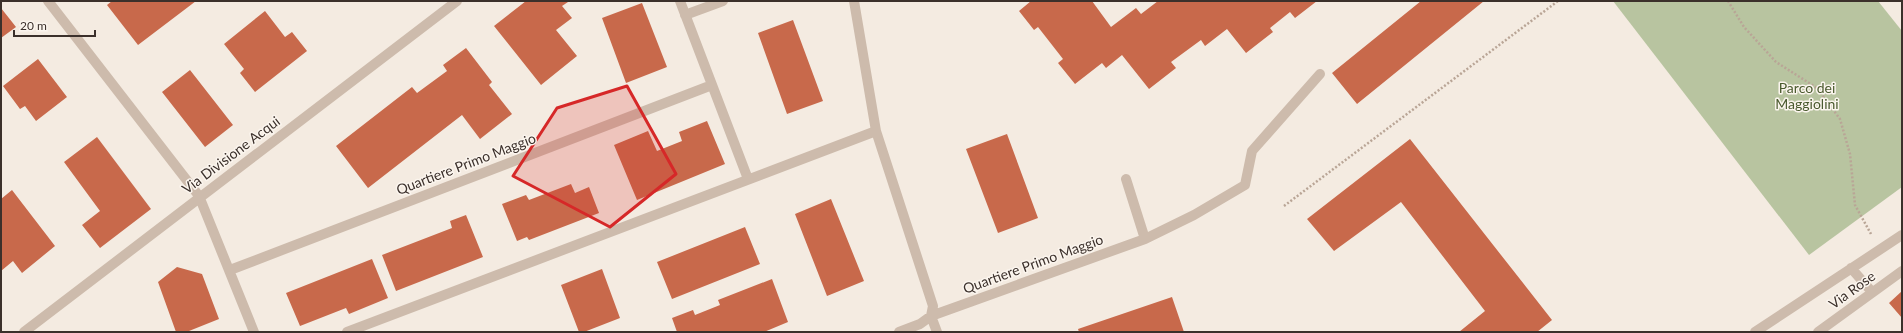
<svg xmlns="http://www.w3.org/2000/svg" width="1903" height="333" font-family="Lato,sans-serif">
<rect width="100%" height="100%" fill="#f4ebe1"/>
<path fill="#b8c4a0" d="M1613 1H1878L1902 31V187L1809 255Z"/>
<path fill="#c8694b" d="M112 1H196L138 45 107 5Z
M526 1H568V2L562 6 572 18 556 30 577 56 541 85 494 26Z
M1031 1H1092L1111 27 1136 8 1141 14 1158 1H1317L1295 18 1290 12 1270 28 1273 32 1246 53 1227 29 1205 46 1201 40 1171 62 1176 68 1149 89 1122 55 1106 68 1102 63 1075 84 1058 63 1063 59 1038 27 1034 30 1019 11Z
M1421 1H1484L1357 104 1332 73Z
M642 3 667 67 626 83 602 18Z
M1 8 16 27 1 38Z
M265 11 285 37 292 32 307 51 255 92 240 73 244 69 224 44Z
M793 20 823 101 787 114 758 33Z
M466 48 492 82 489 85 512 114 480 139 462 115 368 188 336 146 412 87 417 93 447 71 443 65Z
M38 59 67 97 36 121 25 106 20 109 3 86Z
M190 70 233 125 205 147 162 92Z
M707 121 725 164 637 200 614 145 648 131 657 151 682 141 679 132Z
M1007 134 1038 218 998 233 966 149Z
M97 137 151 209 100 248 82 225 100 211 64 162Z
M1410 139 1552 320 1537 332H1459L1485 311 1401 202 1334 251 1307 219Z
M571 184 575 193 589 187 599 213 529 240 527 237 517 241 502 204 526 195 529 200Z
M12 190 55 246 22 273 13 261 1 271V199Z
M831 199 864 281 827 296 795 214Z
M466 215 483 257 396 291 382 255 452 228 450 221Z
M745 227 760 264 672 299 657 262Z
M372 259 388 298 349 314 346 308 300 326 286 293Z
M177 267 202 274 219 319 189 331V332H176L158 282Z
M602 269 620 318 584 332H579L561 285Z
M772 279 788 322 764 332H677L672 318 693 310 695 315 720 305 718 300Z
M1902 291V318L1889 303Z
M1172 297 1184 332H1079L1078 329Z"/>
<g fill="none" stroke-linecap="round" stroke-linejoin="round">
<path stroke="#b9a596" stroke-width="2.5" stroke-dasharray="2 2" stroke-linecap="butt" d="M1728 1 1744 27 1776 62 1817 88 1840 119 1850 154 1855 205 1871 234
M1284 206 1558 1"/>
<path stroke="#cdbbac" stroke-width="10" d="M48 1 199 196 254 332
M680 1 748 179
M854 1 876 131 933 306 931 316 920 324 899 332
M685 15 723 1
M1126 179 1145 239
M1851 268 1872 292
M230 270 712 85
M24 332 457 1
M347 332 876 131
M937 332 931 316 1145 239 1194 215 1245 185 1252 151 1320 74
M1755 332 1902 235
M1818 332 1902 271"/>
</g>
<path fill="#d62828" fill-opacity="0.2" stroke="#d62828" stroke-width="3" stroke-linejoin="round" d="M627 86 676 174 610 227 513 176 557 108Z"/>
<g text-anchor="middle" stroke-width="3" stroke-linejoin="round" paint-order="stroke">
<g font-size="14" fill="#4a5a2e" stroke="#fbf5ee">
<text x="1807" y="93">Parco dei<tspan x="1807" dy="16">Maggiolini</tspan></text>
</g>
<g font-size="14" fill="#3b302b" stroke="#fbf5ee">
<text transform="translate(231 155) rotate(-37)" y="5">Via Divisione Acqui</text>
<text transform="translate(466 164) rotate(-21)" y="5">Quartiere Primo Maggio</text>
<text transform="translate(1033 264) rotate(-20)" y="5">Quartiere Primo Maggio</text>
<text transform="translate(1852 290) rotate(-36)" y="5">Via Rose</text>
</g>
</g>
<rect width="1903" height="333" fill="none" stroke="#3b302b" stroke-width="4"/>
<path d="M14 30v6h81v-6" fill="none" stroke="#3b302b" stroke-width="2"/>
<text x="20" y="30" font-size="12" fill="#3b302b" stroke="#fbf5ee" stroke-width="3" paint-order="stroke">20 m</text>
</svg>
